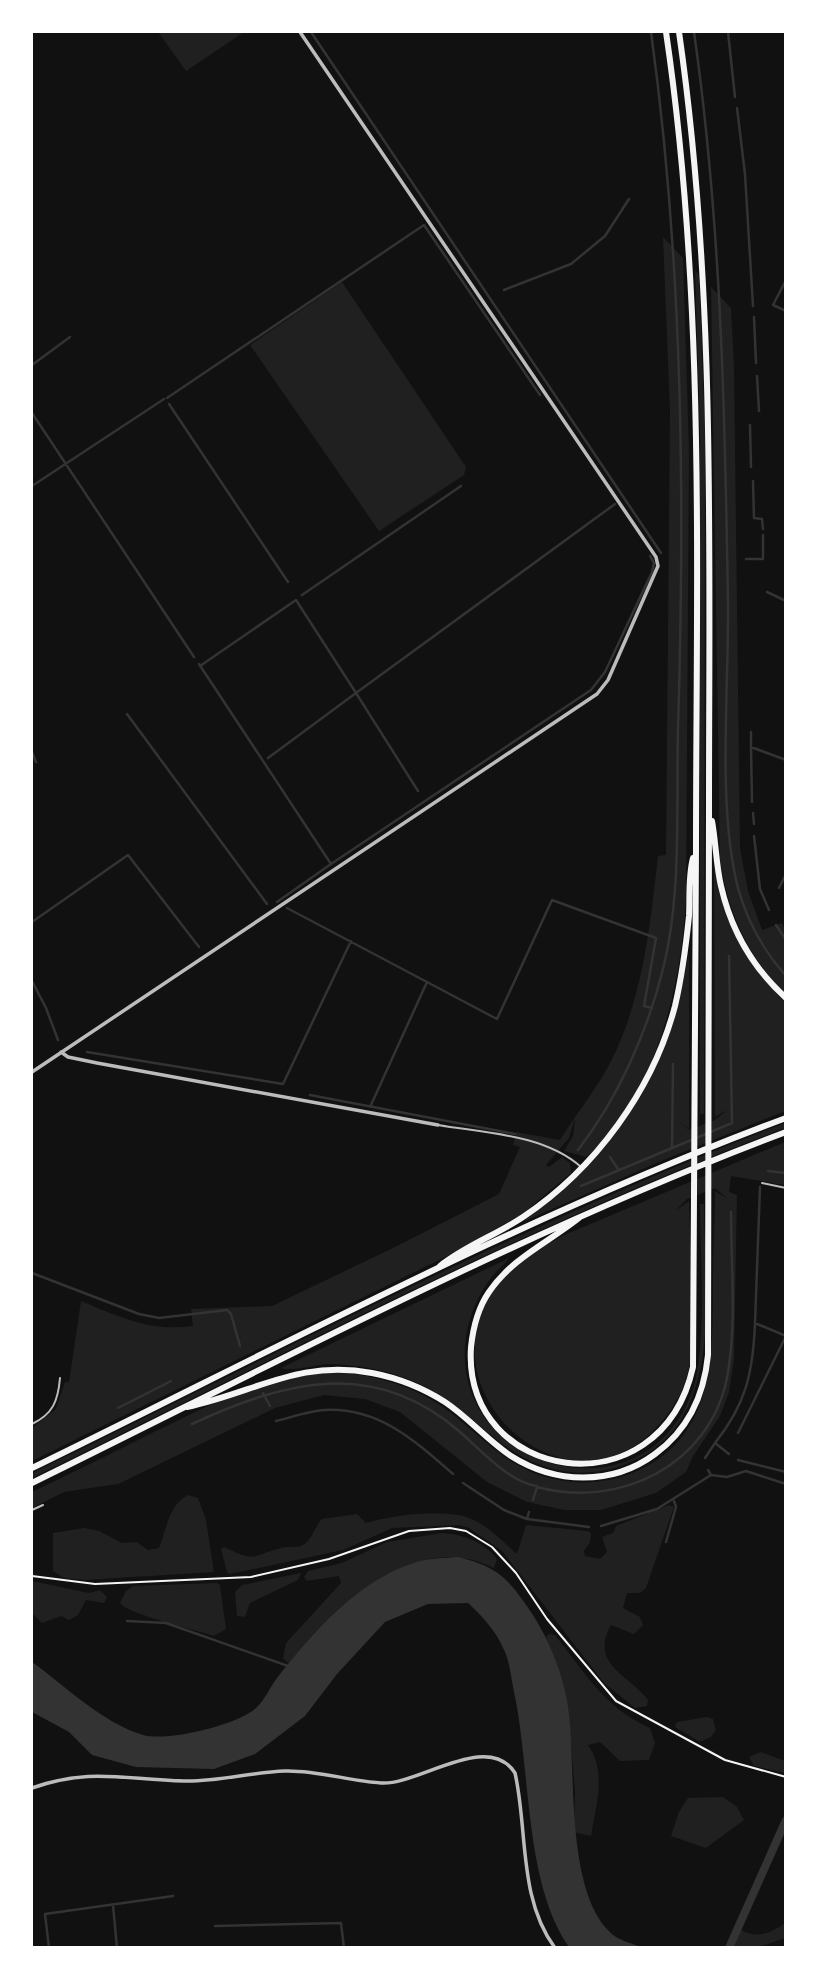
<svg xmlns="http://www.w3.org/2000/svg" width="817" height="1979" font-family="Roboto,sans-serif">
<rect width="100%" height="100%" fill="#111"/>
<path fill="#202020" d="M158 32H244L186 71Z
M663 237 683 258 689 451 686 899C681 989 656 1094 586 1157L564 1151 573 1136 575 1118 569 1138 546 1165 549 1167 562 1157 570 1163 571 1173 522 1214 447 1256 32 1461V1428L56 1409 65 1382H69L81 1301C119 1317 151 1332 193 1326L191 1309 272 1306 397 1246 499 1194 520 1147 513 1145 516 1132 560 1140C576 1114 596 1090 610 1063 643 999 650 926 658 856L666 855 670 411Z
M695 270 699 275 705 432 704 1114H700V432Z
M342 282 466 467 464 475 379 531 250 345Z
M711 287 731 308 734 367 740 848 748 891 762 930 782 923 785 930V993C747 956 728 912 720 859Z
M714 865C722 920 746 964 785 1002V1111L661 1161 525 1221C532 1209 567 1187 580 1173 640 1113 676 1035 689 952V1129L678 1121 689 1130 715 1120 727 1110 715 1117Z
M785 1123V1128C526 1226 280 1356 32 1478V1473C280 1352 527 1222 785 1123Z
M785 1142V1185L731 1176 729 1192 737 1195 734 1359 729 1392 720 1416 693 1456 686 1472 656 1493 601 1510H564L527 1502 487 1482 400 1412 365 1399 324 1395 275 1408 118 1484 64 1492 32 1508V1492C71 1473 111 1454 150 1434 209 1406 272 1370 339 1373 381 1375 424 1390 456 1417 477 1434 496 1453 519 1466 550 1483 587 1487 621 1477 715 1447 713 1361 713 1280 713 1250 715 1219 715 1191L728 1199 715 1188 687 1199 675 1211 689 1201C689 1241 700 1330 687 1376 681 1397 670 1414 655 1429 563 1524 416 1386 499 1283 516 1263 539 1249 562 1236Z
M700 1204H704C704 1290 728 1426 626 1464 598 1475 567 1476 538 1464 492 1446 462 1401 415 1382 388 1370 357 1364 327 1364 314 1365 291 1372 281 1368L509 1258C507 1262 500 1268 495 1273 484 1286 475 1302 470 1319 429 1460 637 1532 691 1395 708 1351 700 1254 700 1204Z
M188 1495 198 1498 206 1520 214 1572 85 1580 64 1578 53 1571V1533L84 1528 99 1531 122 1543 137 1542 148 1550 159 1548C167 1528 168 1506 188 1495Z
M669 1505 674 1507 646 1588 640 1593H627L623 1608 640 1617 643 1625 634 1634 611 1625C589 1665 629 1674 648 1700L647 1706 635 1708 604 1683 502 1551 469 1528 459 1525 392 1528 343 1550 230 1574 227 1572 221 1549 224 1547C257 1563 250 1556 281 1548 290 1545 299 1550 307 1542 313 1536 316 1525 322 1519L357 1514 366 1523C394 1515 434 1510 463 1516 484 1521 501 1540 517 1554L526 1525 588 1531 591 1533 590 1542 584 1551 585 1556 600 1559 607 1552 602 1537 613 1533 616 1526Z
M441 1533C463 1534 484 1542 497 1559L494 1568C412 1528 338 1608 289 1664L283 1658 286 1643 341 1583 339 1576 307 1581 304 1577 308 1571 342 1563 387 1542Z
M301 1573 298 1580 250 1603 245 1617 237 1616 235 1592 242 1585Z
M32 1581 89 1593 100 1590 107 1597 104 1603 86 1600 78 1615 69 1620 61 1616 42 1623 32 1613Z
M217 1583 220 1585 226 1629 214 1636C197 1630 127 1614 120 1603L126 1591 133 1586Z
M549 1634 555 1635C585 1673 605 1708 650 1728L655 1743 649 1760 620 1761 600 1742 588 1745C607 1772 596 1805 591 1836L574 1832 575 1792 568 1705 546 1637Z
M707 1717 713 1719 716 1730 711 1737 700 1742 675 1727 677 1722Z
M761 1752 785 1761V1773L754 1766 749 1757Z
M723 1797 737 1807 744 1820 706 1848 671 1836 679 1812 688 1798Z
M785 1923V1938L759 1947 733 1948 741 1930C756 1939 772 1933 785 1923Z"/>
<path fill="#333" d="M458 1557C498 1567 508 1578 531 1612 549 1639 563 1674 568 1706 577 1765 563 1899 616 1937 623 1941 633 1944 641 1947H569C524 1883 531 1770 514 1692 511 1678 510 1662 504 1650 496 1631 483 1617 468 1603L428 1604 385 1622 337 1674 305 1716 255 1754 214 1769 136 1767 92 1755 69 1732 32 1712V1662C67 1687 101 1722 143 1735 167 1742 238 1725 256 1708 265 1700 270 1687 277 1678 314 1631 361 1577 420 1561 432 1558 446 1558 458 1557Z"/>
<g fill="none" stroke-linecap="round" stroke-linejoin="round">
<path stroke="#333" stroke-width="2.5" d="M311 32 661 553
M694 32C721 221 725 412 728 603 729 690 717 806 738 888 747 921 764 951 786 976
M728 32 735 97
M737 108 745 174 753 306
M786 280 773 305 786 311
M504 290 571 264 605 236 629 199
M754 317 756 363
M32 365 70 337
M757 376 759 411
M167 398 424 225 540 395
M169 404 288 582
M32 413 194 657
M750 425 751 467
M753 481 754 518 762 519 763 529
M32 486 164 399
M746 559H763V535
M767 592 786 601
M302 595 461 486
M199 664 331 864 277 902
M200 666 296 600 356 693 268 758
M127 714 267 904
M751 732V747L786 760
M751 747 752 802
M32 752 36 762
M418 791 356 693 615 504
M753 813 754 824
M754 836 760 889 769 910
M331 864 591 690 605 672 652 572 654 563 650 556
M779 888 786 874
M287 908 497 1019 552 900 656 938 644 1006 652 1008
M32 922 128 855 199 947
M776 925 786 940
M32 981 46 1008 58 1040
M87 1052 283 1084 351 941
M310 1095 515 1134
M371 1105 427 982
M672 1147 673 1064
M578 1150C618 1098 647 1033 663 969 682 893 676 808 678 729 685 497 683 263 651 32
M610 1157 618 1169
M768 1171 786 1173
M581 1186 732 1123 729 956
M32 1273 139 1314 159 1318 227 1310 231 1314 240 1346
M755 1323 760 1187
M263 1393 270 1406
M118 1408 171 1381
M276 1421C292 1417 309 1411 324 1410 379 1407 415 1441 453 1474
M192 1424C285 1381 374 1357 460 1432 482 1451 509 1482 537 1486
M738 1433 786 1336
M715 1443C746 1404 753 1373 755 1323L786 1336
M705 1458 715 1443 729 1454
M738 1460 786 1472
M708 1470 711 1475 727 1477 746 1471 786 1484
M463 1483 504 1510 527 1519
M533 1500 537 1487C619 1509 709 1466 727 1378 737 1325 731 1266 731 1212
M529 1512 527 1519 589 1527
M601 1526 657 1509 711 1475
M666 1542 676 1507 674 1501
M127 1621 166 1623 288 1666
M113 1905 117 1948
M215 1926 341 1923 344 1948
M49 1948 45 1914 173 1896"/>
<path stroke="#333" stroke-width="8" d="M729 1948 786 1820"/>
<path stroke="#f5f5f5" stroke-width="2" d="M32 1576 95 1584 251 1577 329 1559 409 1531 450 1528 466 1531 492 1547 516 1573 547 1619 616 1701 725 1760 786 1777"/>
<path stroke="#bcbcbc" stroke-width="2" d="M438 1125C484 1133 544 1134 581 1167
M762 1183 786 1188
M32 1424C53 1414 58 1401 60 1378
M32 1510 43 1505"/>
<path stroke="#bcbcbc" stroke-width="3.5" d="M61 1052 68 1057 97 1063 438 1125
M32 1072 597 694 608 680 658 566 656 557 300 32
M32 1788C91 1767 125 1780 184 1781 218 1782 251 1772 285 1771 317 1770 349 1781 381 1783 417 1786 488 1730 515 1773 528 1830 518 1898 555 1948"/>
<path stroke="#f5f5f5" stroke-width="6" d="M666 32C706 302 696 577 696 850
M679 32C716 288 709 547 709 806"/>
<path stroke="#f5f5f5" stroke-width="6" d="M712 821C716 843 716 865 721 886 731 930 753 968 786 998
M579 1218C549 1242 512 1258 489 1292 478 1308 473 1328 471 1347 462 1482 660 1514 693 1367L696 850
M440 1266C465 1246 496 1235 523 1217 595 1169 653 1090 675 1006 682 976 686 946 689 916 690 897 688 877 693 858
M187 1407C254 1393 299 1359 372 1373 398 1378 423 1388 445 1402 469 1418 487 1440 511 1456 555 1484 612 1486 655 1454 688 1430 704 1396 708 1355L709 806
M32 1468C280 1347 526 1215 786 1118
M32 1483C280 1361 526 1230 786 1132"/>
</g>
<rect width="817" height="1979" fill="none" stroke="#ffffff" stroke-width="66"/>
</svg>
